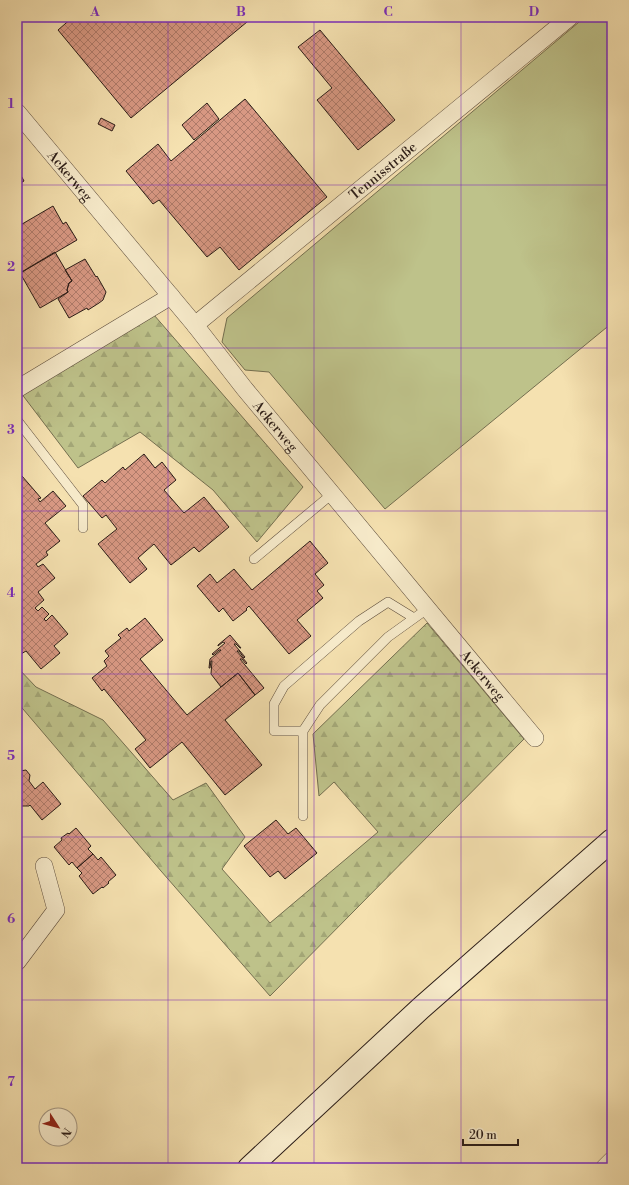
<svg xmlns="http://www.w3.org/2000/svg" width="629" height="1185" font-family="'Libre Bodoni',serif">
<defs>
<pattern id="forest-firs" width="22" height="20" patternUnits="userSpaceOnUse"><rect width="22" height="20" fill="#bec28a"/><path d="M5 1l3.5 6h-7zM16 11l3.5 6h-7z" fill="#a3a676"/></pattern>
<pattern id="building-cross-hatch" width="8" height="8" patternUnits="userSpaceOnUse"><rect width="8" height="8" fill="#d89883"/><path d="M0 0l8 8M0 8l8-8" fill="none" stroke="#af7b6a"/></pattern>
</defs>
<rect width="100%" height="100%" fill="#f5e1b0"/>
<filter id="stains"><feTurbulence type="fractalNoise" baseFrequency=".005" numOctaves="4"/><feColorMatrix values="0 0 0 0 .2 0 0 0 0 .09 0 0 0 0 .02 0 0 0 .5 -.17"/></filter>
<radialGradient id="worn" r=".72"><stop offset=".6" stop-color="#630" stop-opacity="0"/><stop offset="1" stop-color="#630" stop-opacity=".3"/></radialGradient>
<path fill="#bec28a" stroke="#746f50" d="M585 17H612V323L385 509 269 372 245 370 222 342 227 318Z"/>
<path fill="url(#forest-firs)" stroke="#746f50" d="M154 315 303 487 257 542 213 490 140 432 78 468 21 393Z
M427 623 524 739 270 996 161 871 17 702V667L36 687 103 720 173 800 206 783 245 837 222 869 270 923 378 832 334 782 319 796 313 734Z"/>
<path fill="url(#building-cross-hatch)" stroke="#2a1c17" d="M73 17H116L120 22 125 17H253L131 118 58 30Z
M320 30 395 120 358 150 317 100 332 88 298 47Z
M245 99 327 197 239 270 220 247 207 257 159 200 153 204 126 171 158 144 171 161Z
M207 103 219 119 194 140 182 125Z
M101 118 115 125 112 131 98 124Z
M17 168 24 181 17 185Z
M53 206 63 224 66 222 77 240 17 275V227Z
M55 252 72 281 69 283 67 290 68 292 40 308 20 273Z
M85 259 96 277 97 276 106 292 103 300 99 303 88 310 87 308 69 318 58 299 68 292 67 290 69 283 72 281 65 270Z
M144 454 155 468 162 462 176 480 164 490 184 513 204 497 229 527 199 552 194 547 171 565 154 544 138 558 147 569 130 583 98 544 117 529 106 515 102 518 83 496 102 480 105 483 123 467 125 470Z
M22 476 41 498 38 499 40 502 53 491 66 506 45 523 60 541 46 552 48 555 36 564 38 567 43 564 55 578 38 592 44 600 35 608 38 611 42 607 49 614 44 619 46 621 52 615 68 634 54 646 60 653 41 669 26 651 21 654 17 649V480Z
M310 541 328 563 315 574 324 585 317 591 323 598 297 620 311 636 289 654 249 606 246 609 247 610 233 621 223 608 219 612 197 586 210 574 217 583 234 569 252 590Z
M145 618 163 640 140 659 187 715 238 673 255 695 225 720 262 765 225 795 182 742 150 768 135 749 146 740 104 689 102 691 92 678 107 666 104 661 109 656 105 651 121 638 118 635 127 628 129 631Z
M230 635 241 648H240L236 644H234L245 657 244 658 239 651H237L247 663 246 664 242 659H240L264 688 255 695 238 673 221 687 211 674 212 661H211L210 668H209L210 659 221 650H219L213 655 212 654 225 643 223 642 218 646V645Z
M19 769 20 771 26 770 30 775 29 781 35 789 43 782 61 804 42 820 30 805 29 806H20L19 804 17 806V771Z
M276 820 288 834 296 828 317 853 285 879 278 871 270 877 244 846Z
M76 828 91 846 88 849 93 854 77 868 72 862 69 865 54 847 62 840 61 838 68 833 69 834Z
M93 854 98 860 101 857 116 875 108 882 109 883 103 888 102 887 93 894 79 876 82 873 77 868Z"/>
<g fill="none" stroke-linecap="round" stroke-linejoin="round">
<g stroke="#5d4d3d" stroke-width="10">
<path id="service" d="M17 420 83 505V528
M254 559 332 494
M303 731H274V704L284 686 359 621 388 602 414 618
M303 816V731L320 705 388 637 427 609"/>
</g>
<g stroke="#5d4d3d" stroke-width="18">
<g id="minor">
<path id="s1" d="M17 112 195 325 244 388 535 738"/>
<path id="s2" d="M195 325 570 17"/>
<path d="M17 389 171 296"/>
<path d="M17 962 56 910 44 866"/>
<path d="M604 1168 612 1160"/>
</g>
</g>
<g stroke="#2a1c17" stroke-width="24">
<path id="secondary" d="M249 1168 421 1008 612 840"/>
</g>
<use href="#service" stroke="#f8eccc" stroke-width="9"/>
<use href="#minor" stroke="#f8eccc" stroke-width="17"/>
<use href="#secondary" stroke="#f8eccc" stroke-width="22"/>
</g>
<path fill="none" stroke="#7b2cbf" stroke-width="1" stroke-opacity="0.55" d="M168 17V1168M314 17V1168M461 17V1168M17 185H612M17 348H612M17 511H612M17 674H612M17 837H612M17 1000H612"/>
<g text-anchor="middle" stroke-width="3" stroke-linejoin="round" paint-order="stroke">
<g font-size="14" fill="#2a1c17" stroke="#f8eccc">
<text dy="5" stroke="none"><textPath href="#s2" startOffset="243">Tennisstraße</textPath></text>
<text dy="5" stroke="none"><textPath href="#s1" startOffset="83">Ackerweg</textPath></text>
<text dy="5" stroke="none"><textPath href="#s1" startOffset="407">Ackerweg</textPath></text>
<text dy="5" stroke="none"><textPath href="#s1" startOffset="731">Ackerweg</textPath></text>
</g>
</g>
<rect width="629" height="1185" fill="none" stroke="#f5e1b0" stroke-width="44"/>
<g transform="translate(58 1127) rotate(126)"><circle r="19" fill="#f8eccc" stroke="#a69984"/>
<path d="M0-3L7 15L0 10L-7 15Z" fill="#8f2418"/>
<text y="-6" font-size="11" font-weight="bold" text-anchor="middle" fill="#2a1c17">N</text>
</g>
<path d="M463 1139v6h55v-6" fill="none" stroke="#2a1c17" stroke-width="2"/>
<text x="469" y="1139" font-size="12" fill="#2a1c17" stroke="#f8eccc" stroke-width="3" paint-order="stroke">20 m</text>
<rect x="22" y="22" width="585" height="1141" fill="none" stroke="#7b2cbf" stroke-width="1.5"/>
<g font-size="13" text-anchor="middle" font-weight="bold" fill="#7b2cbf">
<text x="95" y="16">A</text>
<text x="241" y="16">B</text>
<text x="388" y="16">C</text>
<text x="534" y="16">D</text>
<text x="11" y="108">1</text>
<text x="11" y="271">2</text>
<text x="11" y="434">3</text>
<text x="11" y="597">4</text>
<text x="11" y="760">5</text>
<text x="11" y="923">6</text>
<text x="11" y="1086">7</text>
</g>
<rect width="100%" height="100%" filter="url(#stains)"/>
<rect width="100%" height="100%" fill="url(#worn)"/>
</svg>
